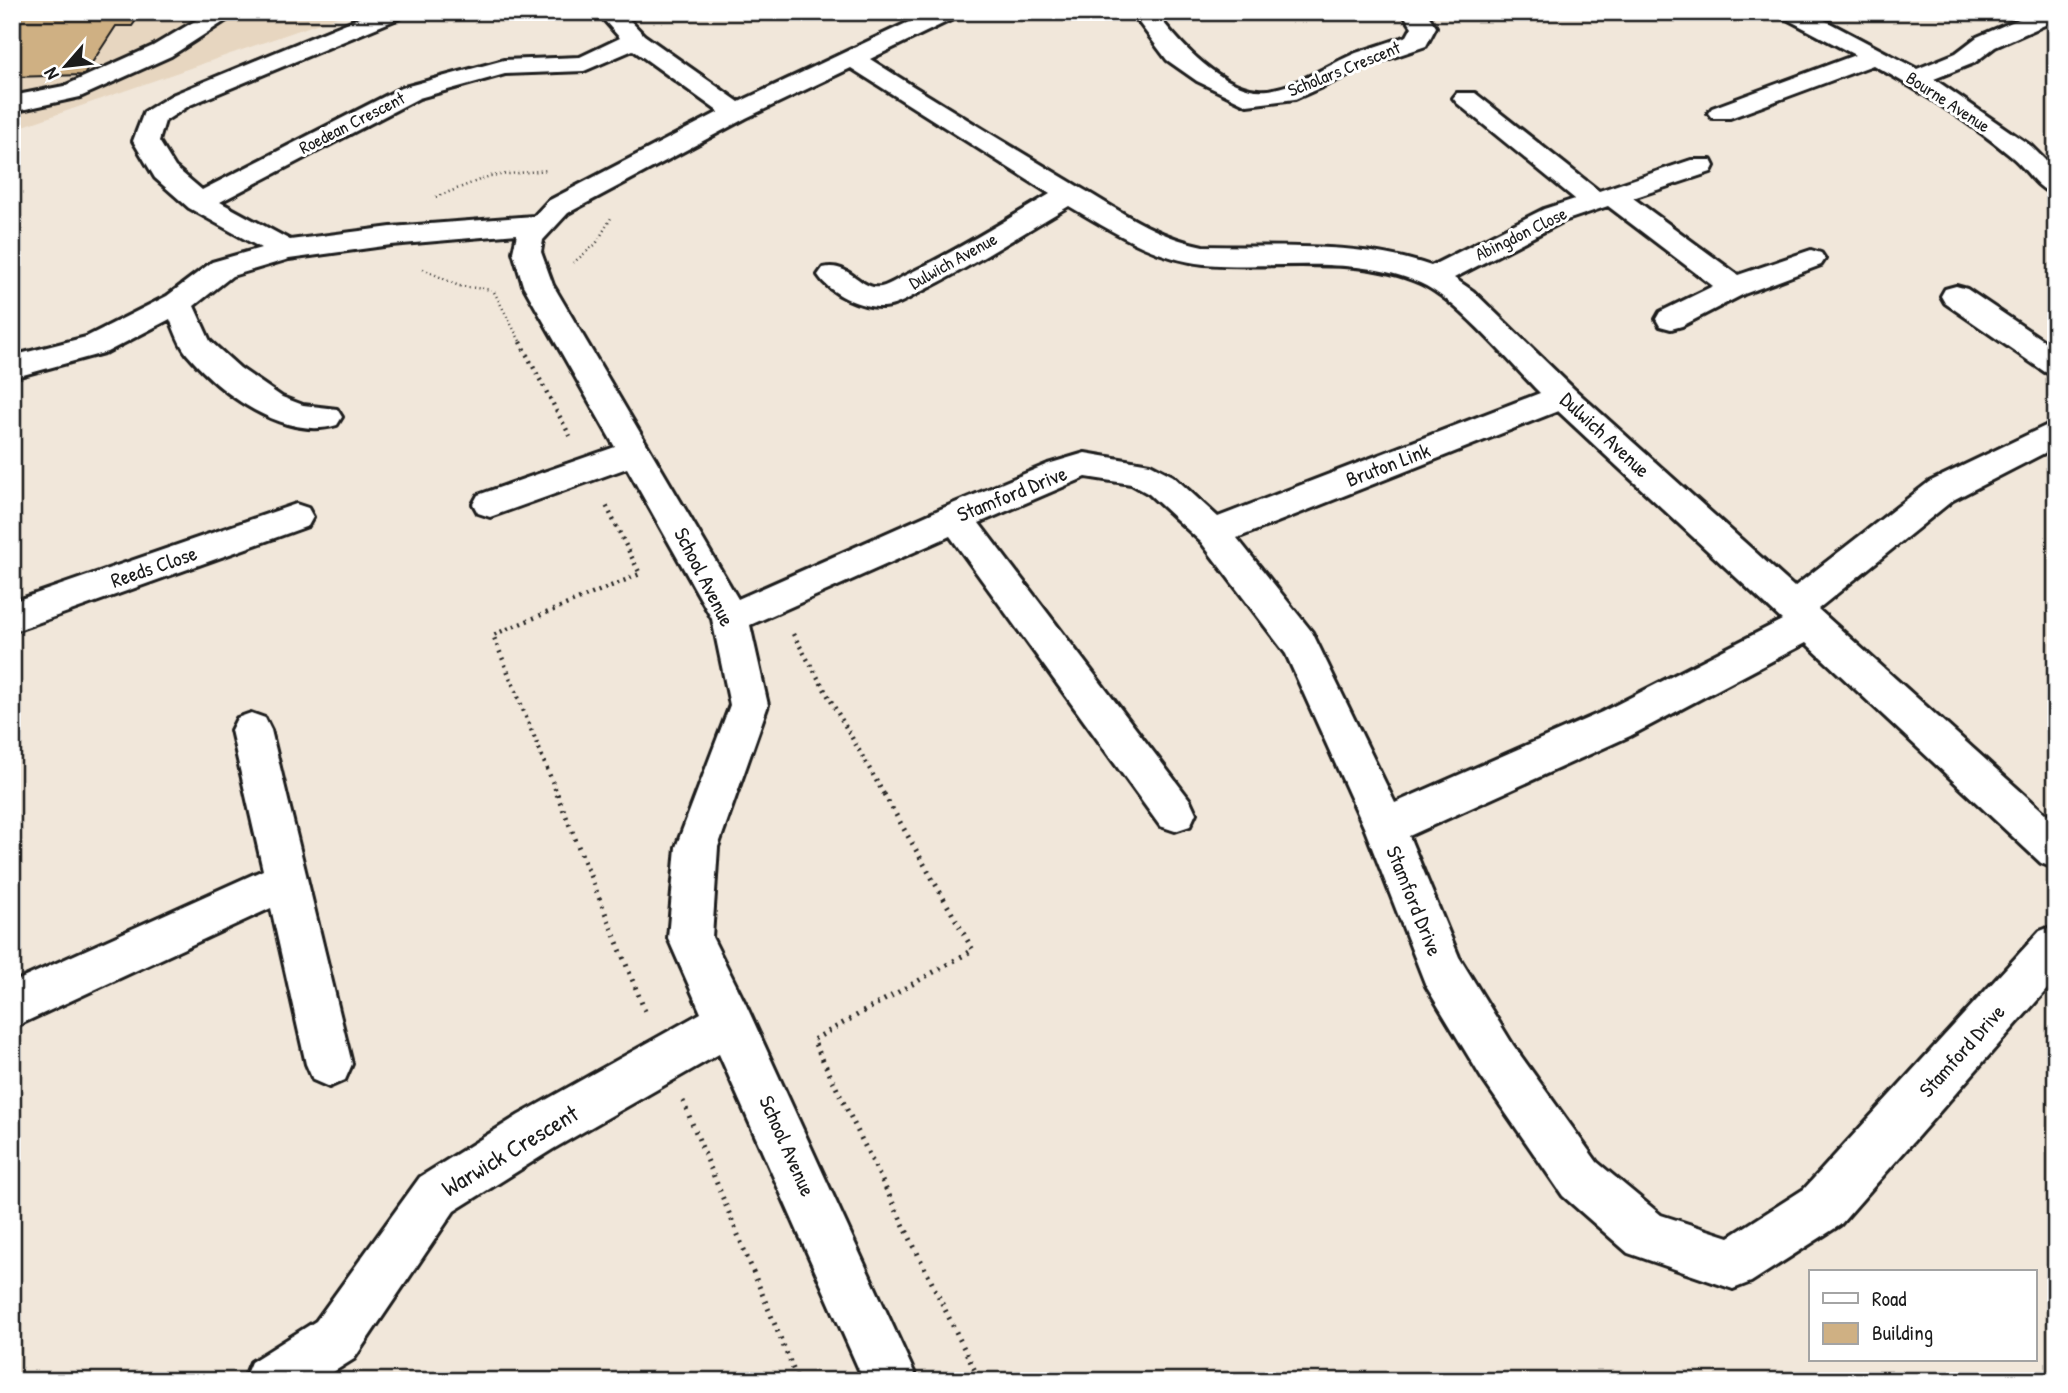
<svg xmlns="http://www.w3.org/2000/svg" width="2068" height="1393" font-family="'Patrick Hand',sans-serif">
<rect width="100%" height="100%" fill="#f1e7da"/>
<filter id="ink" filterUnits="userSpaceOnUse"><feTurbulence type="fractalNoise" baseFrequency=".0143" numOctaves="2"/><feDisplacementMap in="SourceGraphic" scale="14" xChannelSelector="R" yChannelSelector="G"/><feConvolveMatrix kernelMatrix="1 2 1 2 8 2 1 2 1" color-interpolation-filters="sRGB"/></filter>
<g filter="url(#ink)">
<path fill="#e7d6c0" d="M12 12H351L12 130Z"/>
<path fill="#cfb083" stroke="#1c1c1c" stroke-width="2" d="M12 12H142L132 26H116L84 75 12 77Z"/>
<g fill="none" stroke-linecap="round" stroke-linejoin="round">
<g stroke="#1c1c1c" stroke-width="6">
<path id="minor" d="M210 12H239L171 56 80 97 12 112V96L64 86 153 46Z
M373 12H406L402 17 190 105 165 121 159 141 175 167 202 190 401 88 504 60 580 57 620 38 597 12H622L644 35 739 102 930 12H961L957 17 870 59C939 103 1009 145 1079 187 1119 210 1156 237 1203 246 1278 248 1360 241 1431 266L1544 209 1575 199 1457 103 1453 98 1457 93H1475L1599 191 1691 160H1711L1714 166 1711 172 1633 198 1738 275 1811 250 1821 253 1825 259 1821 265 1744 294 1682 326 1671 329 1660 326 1656 319 1660 312 1713 286 1608 206 1564 221 1454 278 1473 291 1574 389 1794 587 1929 482 2056 421V447L1953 500 1818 609 2056 823V869L2041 863 1806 643 1630 736 1409 836 1459 957 1513 1045 1597 1162 1661 1215 1729 1237 1804 1189 2040 931 2056 925V979L1840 1225 1751 1282 1733 1289 1628 1253 1563 1196 1481 1077 1426 986 1364 827 1286 654 1201 542 1149 494 1131 484 1086 477 979 523 1190 800 1196 813 1190 826 1175 831 1160 826 950 536 750 625 768 705 718 847 712 937 746 1005 918 1381H864L719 1054 553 1149 454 1211 354 1359 319 1381H243L251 1362 316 1321 420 1177 519 1115 701 1013 668 938 676 847 730 705 712 619 627 468 490 517 478 513 473 504 478 495 615 447 523 285 513 252 517 234 391 245 289 259 232 276 194 306 210 341 240 368 282 397 303 405 337 409 342 417 337 425C284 441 220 393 187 354 179 344 175 331 170 319L107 352 12 378V356L86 337 167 296 212 262 261 248 189 208 155 178 133 141 144 112 172 95ZM633 50 719 112 548 201 534 216 391 227 290 240 220 202 419 98 505 74 584 71ZM851 68 1050 194C1004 221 958 250 910 273 901 277 890 285 881 287 860 291 850 261 823 268L818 275C831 295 861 308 884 307 898 306 912 296 924 290 974 265 1021 234 1069 206 1112 231 1154 259 1204 264 1274 270 1354 254 1420 283 1457 299 1510 363 1540 393L1218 517 1173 476 1150 464 1085 453 1048 464 943 508 738 599 553 285 541 252 543 240 568 213 746 118ZM1558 411 1782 620 1602 712 1395 803 1312 632 1237 538Z
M1131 12H1155C1179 42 1211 79 1250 89 1284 97 1326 65 1356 53 1373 47 1390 42 1407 36L1412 27 1402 12H1426L1436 27 1426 46 1373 64 1295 99 1247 105 1197 81 1167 60Z
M1779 12H1809L1917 69 1956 53 1977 37 2035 12H2056V20L1995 47 1974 63 1934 79 2031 146 2056 171V195C2037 190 2027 169 2012 157 1970 122 1921 91 1873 65L1730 118H1712L1708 113 1712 108 1855 55 1783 17Z
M1956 286 1967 289 2056 349V375L2045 372 1945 303 1941 296 1945 289Z
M296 504 308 508 313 517 308 526 12 632V602Z
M251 713 265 718 271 730 352 1064 345 1080 329 1087 313 1080 306 1064 271 908 12 1028V983L263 870 231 730 237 718Z"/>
</g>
<path stroke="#1c1c1c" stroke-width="2.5" stroke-dasharray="1 3.5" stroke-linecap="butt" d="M436 197 490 176 548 170
M573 263 596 244 611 218
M423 269 459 286 493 290 521 343"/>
<path stroke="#1c1c1c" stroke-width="4.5" stroke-dasharray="2 5" stroke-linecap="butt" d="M520 342 570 436
M793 634 885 796
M558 796 493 635 640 574 605 503"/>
<path stroke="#1c1c1c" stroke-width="5" stroke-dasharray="2 6" stroke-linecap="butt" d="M557 794 647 1016
M884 794 973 950 813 1040 980 1381
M683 1101 798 1381"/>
<use href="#minor" fill="#fff" fill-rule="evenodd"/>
</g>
</g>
<g text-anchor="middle" stroke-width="6" stroke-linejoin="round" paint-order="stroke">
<g font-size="18" fill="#1c1c1c" stroke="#fff">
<text transform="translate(1344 69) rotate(-22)" y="6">Scholars Crescent</text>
<text transform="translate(1948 102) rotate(33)" y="6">Bourne Avenue</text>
<text transform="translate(352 123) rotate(-27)" y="6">Roedean Crescent</text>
<text transform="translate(1521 234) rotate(-26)" y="6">Abingdon Close</text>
<text transform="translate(953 261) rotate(-29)" y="6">Dulwich Avenue</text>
</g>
<g font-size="21" fill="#1c1c1c" stroke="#fff">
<text transform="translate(1605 435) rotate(43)" y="7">Dulwich Avenue</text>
<text transform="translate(1388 465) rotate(-21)" y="7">Bruton Link</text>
<text transform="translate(1012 494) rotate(-22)" y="7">Stamford Drive</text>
<text transform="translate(154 567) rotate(-19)" y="7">Reeds Close</text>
<text transform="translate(704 577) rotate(63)" y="7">School Avenue</text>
<text transform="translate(1414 901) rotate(68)" y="7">Stamford Drive</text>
<text transform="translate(1962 1051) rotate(-48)" y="7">Stamford Drive</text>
<text transform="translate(787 1146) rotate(66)" y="7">School Avenue</text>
</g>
<g font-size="24" fill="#1c1c1c" stroke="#fff">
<text transform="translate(510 1151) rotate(-31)" y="8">Warwick Crescent</text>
</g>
</g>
<rect width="2068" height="1393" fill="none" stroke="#fff" stroke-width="42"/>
<rect x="21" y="21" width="2026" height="1351" fill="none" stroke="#1c1c1c" stroke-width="2.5" filter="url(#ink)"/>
<rect x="1809" y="1270" width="228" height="91" fill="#ffffff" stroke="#a4a4a4" stroke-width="2"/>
<rect x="1823" y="1293" width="35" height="10" fill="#ffffff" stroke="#a4a4a4" stroke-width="2"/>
<text x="1872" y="1306" font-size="21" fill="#1c1c1c">Road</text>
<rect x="1823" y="1323" width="35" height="21" fill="#cfb083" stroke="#a4a4a4" stroke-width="2"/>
<text x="1872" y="1340" font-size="21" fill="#1c1c1c">Building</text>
<g transform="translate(66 66) rotate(242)" stroke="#ffffff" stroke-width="5" paint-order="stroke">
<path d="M0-5L12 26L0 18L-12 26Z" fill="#1c1c1c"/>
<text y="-10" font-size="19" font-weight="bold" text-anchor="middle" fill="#1c1c1c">N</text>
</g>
</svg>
